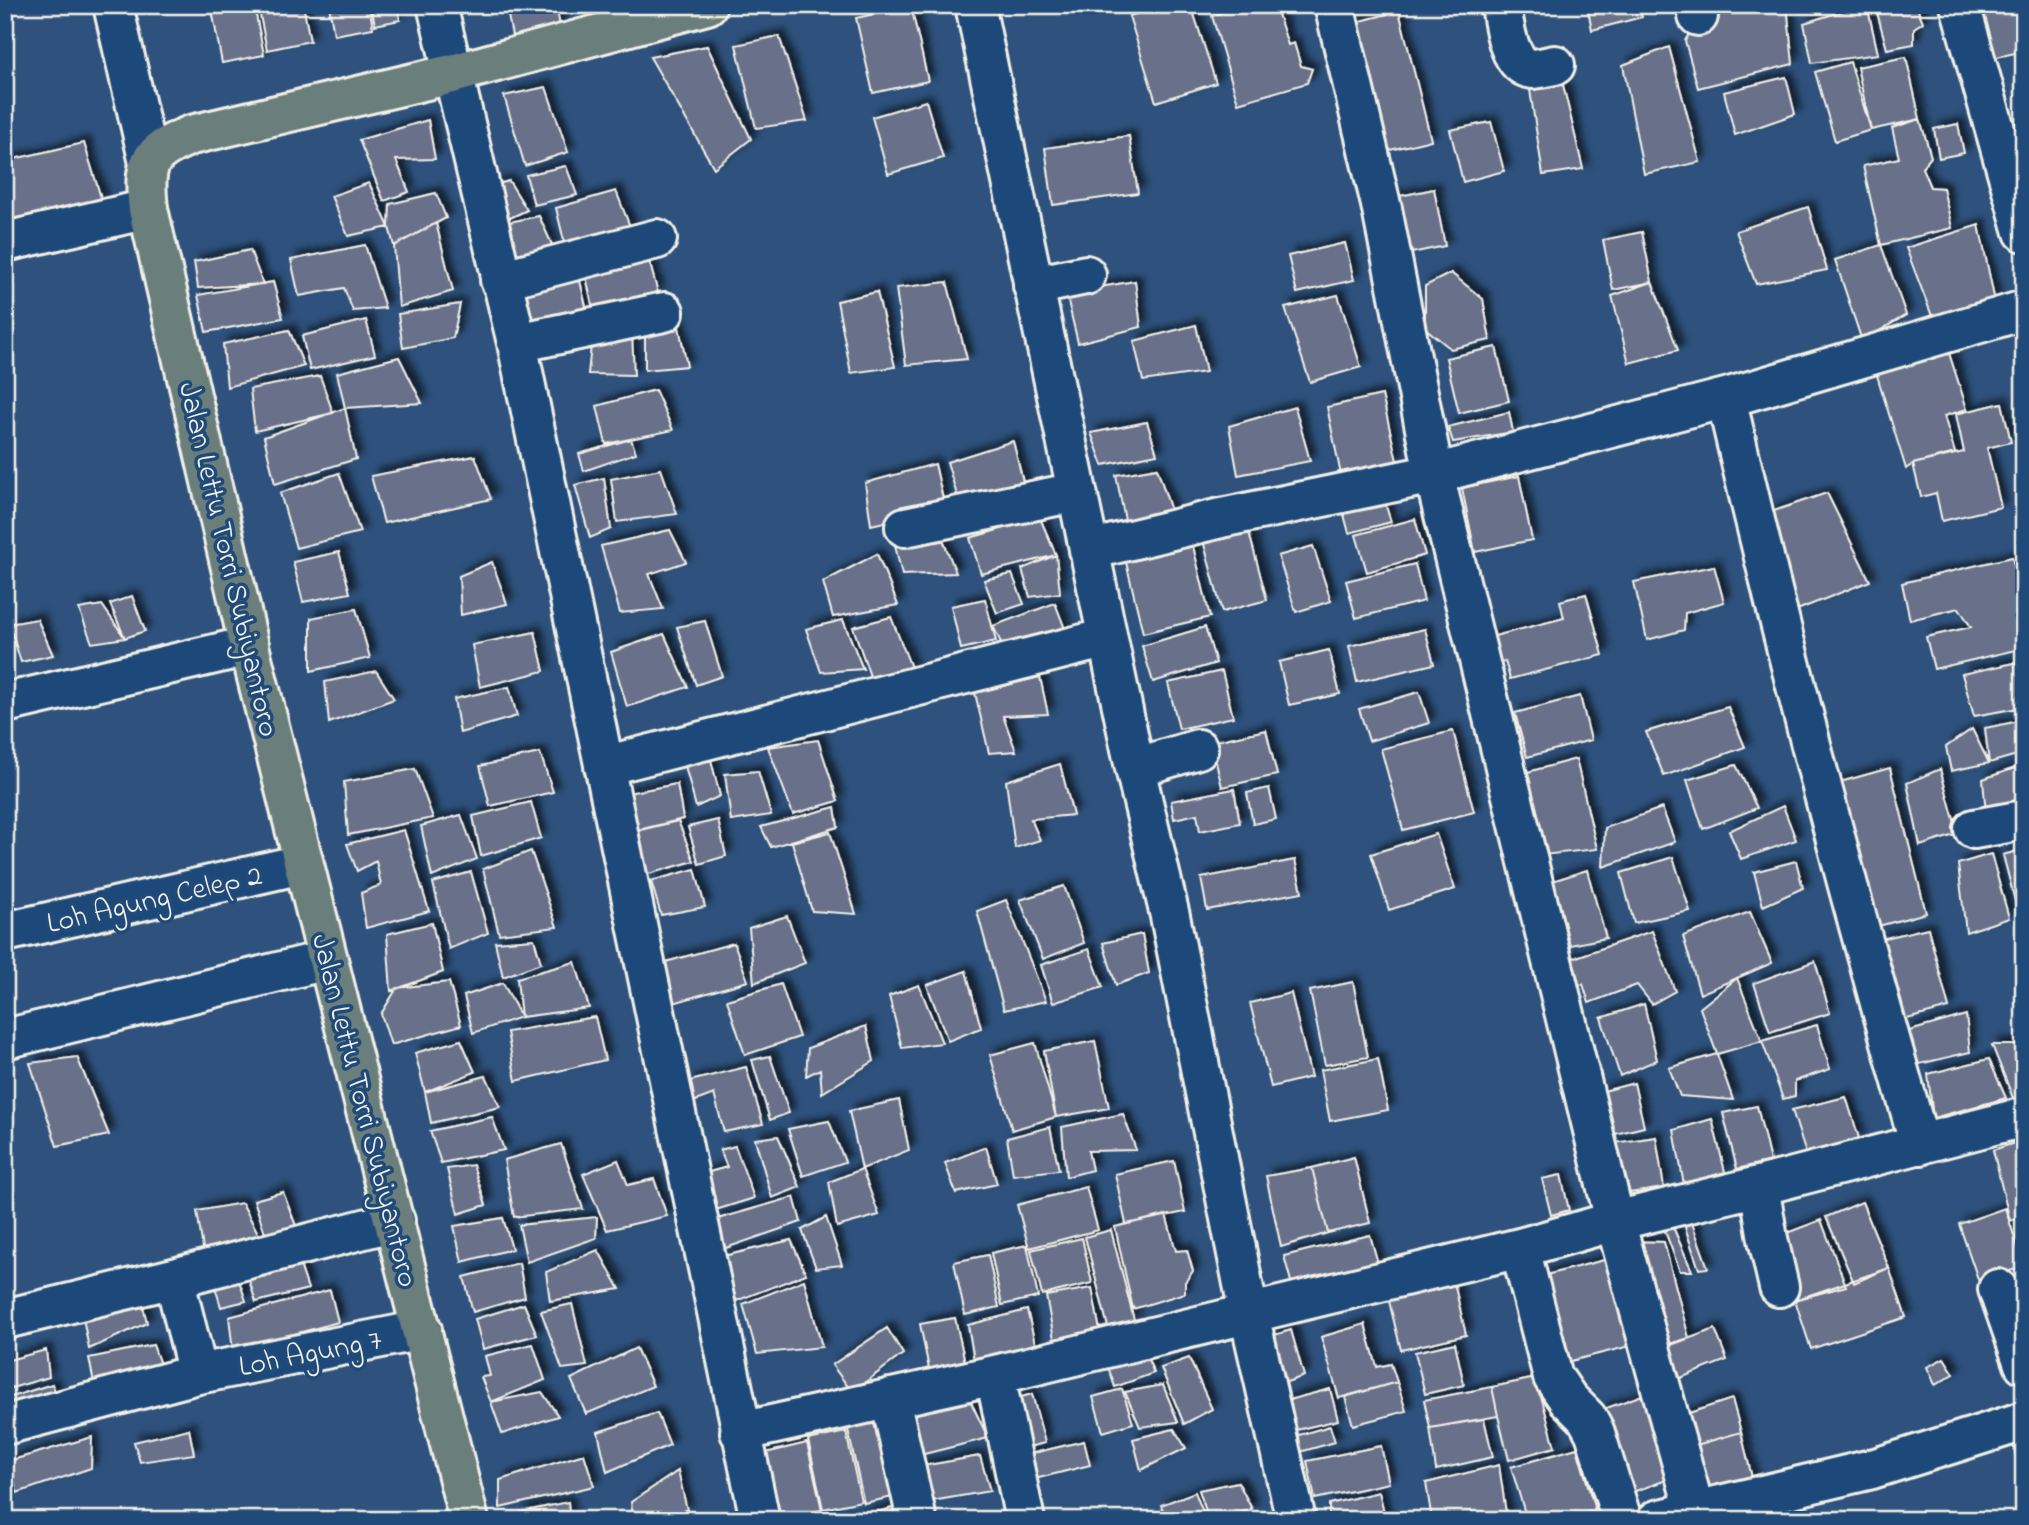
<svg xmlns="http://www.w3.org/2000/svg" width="2029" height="1525" font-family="'Indie Flower',sans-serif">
<defs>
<filter id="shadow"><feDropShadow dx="6" dy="-6" stdDeviation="3.5" flood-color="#0009"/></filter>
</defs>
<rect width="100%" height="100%" fill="#2e527d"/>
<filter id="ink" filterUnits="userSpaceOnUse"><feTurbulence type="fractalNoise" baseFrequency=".0143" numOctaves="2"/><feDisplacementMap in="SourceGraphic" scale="14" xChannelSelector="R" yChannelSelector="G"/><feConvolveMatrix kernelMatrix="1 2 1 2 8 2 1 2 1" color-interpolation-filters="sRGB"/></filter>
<g filter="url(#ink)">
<path fill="#68708a" stroke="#f4f1e8" stroke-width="2" filter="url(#shadow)" d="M211 5H254L264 55 222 63Z
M258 5H303L310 41 267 50Z
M329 5H369L373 28 334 35Z
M371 5H397L400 20 375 25Z
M506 5H556L560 26 512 36Z
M594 5H642V6L596 15Z
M1164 5H1191L1216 83 1156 102 1129 16Z
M1246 5H1275L1288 45 1294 43 1301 66 1312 69 1307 83 1238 103 1212 16Z
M1587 5H1638L1642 17 1592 30Z
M1705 5H1787L1793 64 1698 88 1685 41Z
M1863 5H1867L1878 54 1812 63 1804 23Z
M1875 5H1916L1923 22 1914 28V44L1887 49Z
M1974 5H2024V51L1988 59Z
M911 6 928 81 873 93 856 18Z
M1399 11 1431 140 1382 152 1353 23Z
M779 36 807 121 756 128 736 45Z
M707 46 751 139 714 168 650 57Z
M1669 47 1700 162 1644 174 1623 65Z
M1906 57 1920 119 1871 130 1857 67Z
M1850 62 1871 130 1835 141 1815 72Z
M1786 77 1795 114 1735 135 1724 92Z
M1563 85 1583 169 1543 175 1530 90Z
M546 87 568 152 525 166 504 96Z
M926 101 943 158 888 174 872 117Z
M1920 119 1931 157 1922 168 1930 187 1943 188 1952 228 1881 245 1863 166 1899 158 1892 128Z
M428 120 435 159 396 160 409 192 384 201 359 140Z
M1491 122 1504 171 1463 182 1450 130Z
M1958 124 1964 153 1939 158 1934 129Z
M1129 136 1138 193 1053 205 1045 148Z
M84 143 102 201 5 225V161Z
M566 166 577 195 534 205 526 175Z
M509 181 527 210 495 225 484 188Z
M369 183 389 227 348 236 331 196Z
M1434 189 1445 246 1402 255 1390 198Z
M616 191 634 237 567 253 556 208Z
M436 193 446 218 394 246 389 227 390 204Z
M1808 207 1827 270 1756 284 1736 231Z
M539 216 553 247 500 257 495 225Z
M436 223 453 291 399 307 394 246Z
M1979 225 1995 302 1932 316 1906 248Z
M1642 232 1652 282 1613 290 1603 240Z
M1345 243 1354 280 1297 293 1288 256Z
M365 245 385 308 353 311 344 288 299 296 291 260Z
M1881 245 1906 315 1862 341 1835 260Z
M250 250 263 284 198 288 194 262Z
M647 253 658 293 593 309 584 267Z
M578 272 587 311 522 330 514 288Z
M1451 273 1483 299 1490 340 1451 349 1425 328V286Z
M1135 281 1141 327 1078 343 1066 293Z
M273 282 283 318 206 332 198 295Z
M947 282 967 359 906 365 896 288Z
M1652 282 1678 350 1629 363 1612 296Z
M877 292 895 367 851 373 837 301Z
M1338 295 1361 367 1310 382 1285 308Z
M460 304 453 338 403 348 398 314Z
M366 320 375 355 310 370 302 336Z
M678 322 687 366 645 370V326Z
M1196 325 1206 372 1143 381 1134 341Z
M289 330 304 366 227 387 223 344Z
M632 333 634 375 588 374 592 336Z
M1496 347 1509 401 1459 413 1446 358Z
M1947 347 1967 409 1944 416 1955 453 1913 464 1906 469 1875 369Z
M399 357 422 403 345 408 337 373Z
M320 376 333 413 255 431 250 389Z
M655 390 673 430 606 444 597 406Z
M1382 395 1397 461 1342 480 1327 407Z
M2002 403 2011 442 1987 448 2001 507 1942 521 1936 493 1921 497 1913 464 1964 452 1956 414Z
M1295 407 1310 461 1238 475 1229 426Z
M345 408 356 459 275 484 264 437Z
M1509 412 1513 432 1453 442 1448 427Z
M1147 422 1157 454 1103 465 1091 433Z
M631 439 636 453 584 471 579 454Z
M1013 441 1025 490 963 515 947 462Z
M475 456 491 499 384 523 371 476Z
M935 464 945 508 871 525 865 483Z
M1157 468 1172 514 1126 525 1116 475Z
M661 469 677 514 617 522 611 479Z
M339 473 360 532 296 548 280 493Z
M1519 476 1532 540 1475 552 1462 488Z
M604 478 611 529 590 538 575 485Z
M1827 493 1870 581 1782 616 1768 513Z
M1384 500 1391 522 1349 533 1343 511Z
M1040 518 1056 555 981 574 970 538Z
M1415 519 1425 555 1367 572 1356 535Z
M938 527 956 573 902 575 893 537Z
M1248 529 1267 600 1222 612 1203 540Z
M670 530 686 562 649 574 663 609 620 613 601 546Z
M1192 542 1210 617 1143 633 1125 558Z
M1313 546 1331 601 1296 612 1278 556Z
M339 552 350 593 303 602 293 562Z
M877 554 898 605 833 617 823 582Z
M1056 555 1060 593 1030 597 1022 569Z
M2012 557 2024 608V648L1934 669 1926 637 1971 627 1959 608 1910 620 1902 583Z
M492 562 507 604 461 615 459 576Z
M1415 564 1424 601 1356 618 1346 581Z
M1714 566 1724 602 1685 613 1684 630 1647 640 1634 582Z
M1012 574 1024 604 997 613 984 580Z
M1586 594 1603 655 1510 679 1505 661 1489 665 1483 639 1564 618 1560 601Z
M132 596 145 631 125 638 110 604Z
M985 599 996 641 961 649 951 606Z
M1055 603 1067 634 1005 651 993 626Z
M102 605 125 638 92 643 79 609Z
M356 609 370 658 311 671V618Z
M891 617 912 670 871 679 853 627Z
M37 619 53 655 21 662 9 624Z
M843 620 863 669 821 672 806 629Z
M705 621 722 676 696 685 677 627Z
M1205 627 1216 663 1153 682 1142 646Z
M1425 629 1434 664 1357 682 1349 646Z
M535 632 544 671 480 687 472 645Z
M664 634 688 687 627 707 611 652Z
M1329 650 1340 694 1289 705 1279 662Z
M2024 661V707L1974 716 1962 674Z
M376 671 394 699 329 723 325 682Z
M1222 671 1233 717 1179 729 1168 683Z
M1040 677 1048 714 1003 716 1016 751 989 753 975 693Z
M509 687 517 716 460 733 454 699Z
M1419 692 1429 723 1369 741 1359 709Z
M1580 696 1591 740 1527 757 1515 713Z
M1728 707 1745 747 1664 776 1646 732Z
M2024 720V753L1989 763 1985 728Z
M1972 729 1989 763 1951 771 1946 747Z
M1266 730 1277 775 1222 787 1211 742Z
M1453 731 1474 812 1403 830 1381 749Z
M818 740 838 801 793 814 768 747Z
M540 753 553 792 490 806 480 766Z
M710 756 720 796 696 807 684 762Z
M1576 759 1597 849 1534 856 1524 773Z
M1060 764 1073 815 1031 819 1040 840 1015 848 1006 781Z
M1736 765 1757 808 1703 829 1687 780Z
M2024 765V804L1986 815 1983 779Z
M1890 768 1926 913 1864 930 1826 786Z
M415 769 433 818 348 835 344 782Z
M1940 769 1958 834 1920 846 1907 783Z
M758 771 771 815 731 821 725 774Z
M677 784 683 819 626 833 622 794Z
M1269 788 1276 819 1253 824 1247 793Z
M1234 789 1240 823 1200 831 1197 814 1174 819 1171 801Z
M531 802 541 838 481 856 473 816Z
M1783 806 1796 840 1741 859 1729 831Z
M835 807 838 827 771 847 761 827Z
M1662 808 1675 842 1603 867 1605 828Z
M461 815 477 859 432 877 421 826Z
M718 820 726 856 699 864 688 827Z
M678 821 694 861 645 875 636 831Z
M404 830 429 911 366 928 361 893 381 885 376 861 357 871 347 844Z
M830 832 856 914 812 911 792 842Z
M1436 834 1455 889 1389 910 1371 854Z
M2024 849V924H2021L2003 855Z
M531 851 557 927 499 934 483 869Z
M1991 854 2009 918 1966 932 1958 864Z
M1673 857 1690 911 1634 923 1621 873Z
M1295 860 1302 892 1207 910 1201 878Z
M1796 861 1803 888 1763 906 1754 872Z
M695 869 705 907 661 915 651 881Z
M1587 870 1606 938 1555 948 1540 885Z
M471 872 488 933 449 949 433 883Z
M1064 886 1084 943 1043 959 1020 900Z
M1006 900 1046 1001 1004 1010 977 911Z
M1750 912 1772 963 1700 994 1683 936Z
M787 916 805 963 754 983 749 928Z
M432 923 443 972 391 991 387 934Z
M1928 928 1949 1008 1888 1024 1881 939Z
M1652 931 1675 991 1652 1004 1637 985 1589 1003 1583 984 1565 989 1562 962Z
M1142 934 1149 973 1116 985 1103 943Z
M534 939 541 963 503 977 495 942Z
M734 943 748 981 670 1004 662 963Z
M1089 949 1103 987 1053 1003 1041 965Z
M1815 961 1830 1013 1770 1032 1754 983Z
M575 962 589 1008 521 1017 517 978Z
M966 971 981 1028 948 1041 927 985Z
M1737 978 1762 1041 1717 1054 1700 1008Z
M449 982 461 1025 391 1045 381 1014 397 988Z
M1353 982 1368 1057 1325 1065 1310 991Z
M503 983 521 1017 473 1033 464 996Z
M781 984 799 1037 745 1055 727 1000Z
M919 985 942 1043 902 1048 889 996Z
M1291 993 1311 1077 1271 1087 1250 1003Z
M1644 1004 1657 1060 1620 1076 1601 1018Z
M1966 1015 1970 1052 1911 1066 1906 1032Z
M595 1017 605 1060 516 1081 507 1032Z
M1817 1025 1830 1069 1795 1081V1096L1783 1099 1762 1041Z
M866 1026 874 1061 822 1093 820 1069 806 1076 808 1048Z
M461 1040 475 1072 425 1092 415 1053Z
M1095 1041 1109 1108 1056 1117 1044 1051Z
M1035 1043 1056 1117 1012 1130 990 1055Z
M1992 1045H2024V1100L2015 1103Z
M1717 1054 1733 1100 1680 1096 1669 1068Z
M770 1056 789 1113 770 1120 752 1060Z
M77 1057 109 1135 57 1146 30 1063Z
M1378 1059 1388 1110 1330 1121 1320 1070Z
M1989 1059 2006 1098 1933 1118 1928 1074Z
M746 1067 763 1124 724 1132 714 1094 693 1102 690 1081Z
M486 1076 500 1107 431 1123 425 1092Z
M1634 1083 1644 1127 1611 1135 1600 1092Z
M1846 1097 1859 1138 1806 1154 1792 1110Z
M899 1100 909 1150 862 1169 849 1111Z
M1757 1106 1770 1161 1737 1169 1723 1113Z
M1123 1114 1136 1150 1088 1151 1092 1170 1066 1177 1062 1127Z
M492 1117 504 1150 441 1163 430 1131Z
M1712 1119 1725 1172 1684 1185 1674 1130Z
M829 1121 845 1162 803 1176 788 1129Z
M1050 1127 1059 1170 1013 1175 1007 1138Z
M778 1136 800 1187 772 1198 755 1139Z
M1656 1137 1664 1188 1622 1194 1614 1143Z
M2024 1140V1216L2010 1221 1993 1150Z
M561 1144 583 1209 514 1217 504 1160Z
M735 1146 754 1198 703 1214 695 1176 727 1167 720 1150Z
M986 1147 997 1184 956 1193 945 1163Z
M1354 1157 1370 1223 1328 1233 1312 1168Z
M618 1160 628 1185 654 1179 667 1216 607 1230 583 1174Z
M1174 1161 1185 1212 1126 1224 1115 1174Z
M473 1165 486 1205 458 1214 447 1169Z
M1312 1168 1328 1233 1281 1247 1266 1176Z
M862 1169 879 1215 837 1227 829 1182Z
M1561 1175 1569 1210 1551 1215 1542 1179Z
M1086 1187 1098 1230 1029 1248 1017 1205Z
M283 1192 296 1226 266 1236 254 1200Z
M794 1197 801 1222 723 1249 714 1220Z
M1862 1202 1889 1268 1854 1283 1826 1217Z
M242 1203 260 1237 203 1249 197 1211Z
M2005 1208 2024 1266 1979 1282 1959 1224Z
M1166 1215 1176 1251 1187 1250 1193 1271 1185 1282V1293L1133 1309 1115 1227Z
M597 1217 596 1238 527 1262 519 1225Z
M826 1217 842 1265 816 1268 802 1230Z
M503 1218 512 1249 462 1262 454 1226Z
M1821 1220 1846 1286 1795 1300 1776 1237Z
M1692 1223 1708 1268 1699 1269 1684 1224Z
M1673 1227 1692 1271H1680L1665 1231Z
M1111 1230 1134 1320 1108 1327 1085 1237Z
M1370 1235 1379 1267 1293 1289 1284 1256Z
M1082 1238 1092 1283 1042 1295 1031 1250Z
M791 1240 806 1274 736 1301 724 1256Z
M1627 1241 1664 1242 1689 1338 1653 1349Z
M1027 1245 1038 1297 1002 1305 991 1253Z
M598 1250 620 1289 550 1301 546 1272Z
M988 1255 999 1307 965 1315 954 1262Z
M1612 1258 1634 1345 1563 1363 1542 1276Z
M519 1263 525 1297 473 1312 464 1277Z
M300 1265 308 1289 256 1302 249 1280Z
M1889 1268 1906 1317 1811 1349 1795 1300Z
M236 1272 246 1301 221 1307 213 1280Z
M1453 1278 1466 1335 1401 1350 1387 1293Z
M804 1280 822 1347 757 1354 743 1304Z
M1092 1288 1100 1331 1054 1339 1046 1296Z
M330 1290 338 1322 233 1351 229 1317Z
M142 1302 147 1323 89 1349 83 1318Z
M524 1304 537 1335 483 1349 475 1319Z
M572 1304 587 1366 562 1369 541 1311Z
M1027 1310 1037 1352 975 1366 968 1325Z
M955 1318 967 1371 931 1379 920 1324Z
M1365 1324 1377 1367 1391 1364 1397 1382 1339 1398 1321 1337Z
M887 1328 903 1354 852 1392 832 1365Z
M1715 1329 1727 1360 1670 1382 1657 1350Z
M1291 1330 1304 1376 1281 1384 1268 1337Z
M1455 1343 1464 1385 1425 1394 1415 1352Z
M533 1344 545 1380 491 1402 481 1377 490 1376 485 1356Z
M153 1345 162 1370 95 1388 89 1358Z
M636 1348 653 1386 586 1414 571 1379Z
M46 1350 49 1377 5 1390V1361Z
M1146 1355 1154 1373 1115 1387 1108 1367Z
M1189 1358 1212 1409 1184 1424 1161 1368Z
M1944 1358 1954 1374 1935 1385 1927 1367Z
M1536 1378 1555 1447 1509 1460 1498 1416 1492 1387Z
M1397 1382 1406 1411 1353 1425 1345 1397Z
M52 1384 60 1404 5 1417V1399Z
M1163 1385 1178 1422 1140 1427 1125 1392Z
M1492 1387 1498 1416 1430 1428 1424 1400Z
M1122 1389 1133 1423 1103 1432 1093 1397Z
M1330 1389 1338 1420 1288 1432 1281 1402Z
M542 1392 558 1416 502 1434 491 1402Z
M1032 1394 1045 1443 1024 1448 1011 1400Z
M1645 1394 1675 1477 1630 1493 1601 1410Z
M1732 1399 1741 1432 1686 1448 1680 1416Z
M971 1402 988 1438 908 1458 907 1418 915 1405Z
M657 1413 670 1445 607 1472 598 1432Z
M890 1416 907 1494 864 1503 847 1425Z
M1484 1419 1493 1457 1436 1470 1430 1428Z
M1330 1426 1335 1442 1300 1452 1299 1435Z
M189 1429 194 1454 140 1462 134 1442Z
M1174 1429 1186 1448 1141 1470 1133 1439Z
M846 1432 861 1501 823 1509 808 1440Z
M1741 1432 1754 1486 1700 1499 1686 1448Z
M92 1437 91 1468 17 1493 9 1461Z
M2024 1440V1464L2018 1466 2013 1444Z
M1084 1441 1090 1465 1027 1481 1021 1456Z
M807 1443 822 1510 778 1520 753 1456Z
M1381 1446 1389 1483 1315 1499 1307 1461Z
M1577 1448 1595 1510 1564 1520H1527L1511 1467Z
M584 1454 594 1486 500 1508V1480Z
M980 1456 990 1491 920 1503 911 1468Z
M1499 1465 1507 1520H1432L1426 1483Z
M678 1471 687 1510 643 1520H633L631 1502Z
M1238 1482 1252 1509 1221 1520H1209L1199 1490Z
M1195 1492 1206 1520H1167L1161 1505Z
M1379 1492 1386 1520H1329V1504Z
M568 1502 570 1520H523L521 1512Z
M908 1504 912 1520H846Z"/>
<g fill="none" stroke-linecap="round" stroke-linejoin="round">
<g stroke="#f4f1e8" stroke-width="44">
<path id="minor" d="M113 5 149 163
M437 5 517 343 760 1520
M975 5 1135 768 1170 916 1249 1314 1296 1520
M1334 5 1382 209 1434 474 1615 1221 1695 1511
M1501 5C1504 24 1508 66 1532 69 1539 69 1548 66 1555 65
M1698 5V16
M1960 5 2024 232
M5 242 148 209
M500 280 657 239
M1033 286 1086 275
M517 343 664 312
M1726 398C1784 648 1849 898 1920 1145
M905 527 1076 492
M1089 550 1221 518 1434 474 1726 398 2024 310
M5 703 249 646
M604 766 1107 638
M1135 768 1198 749
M1974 829 2024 820
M5 932 302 864
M5 1039 327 960
M1759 1186 1768 1239 1779 1287
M1520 1248 1553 1377 1568 1399 1587 1418 1595 1433 1622 1520
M174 1278 198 1374
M1998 1289 2024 1364
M5 1319 174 1278 395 1221
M995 1375 1025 1520
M890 1398 917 1520
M5 1425 198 1374 422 1330
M740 1432 995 1375 1520 1248 1615 1221 1759 1186 2024 1117
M1657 1520 1872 1469 2024 1421"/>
</g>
<g stroke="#f4f1e8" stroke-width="44">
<path id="major" d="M469 1520 249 646 148 209C143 163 147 153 191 135L452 74 707 5"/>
</g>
<use href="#minor" stroke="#1f4a7a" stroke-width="38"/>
<use href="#major" stroke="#6b7f7c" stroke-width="38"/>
</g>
</g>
<g text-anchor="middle" stroke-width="7" stroke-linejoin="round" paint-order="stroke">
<g font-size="30" fill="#f4f1e8" stroke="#1f4a7a">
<text transform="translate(230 559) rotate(77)" y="10">Jalan Lettu Torri Subiyantoro</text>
<text transform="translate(154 898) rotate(-13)" y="10">Loh Agung Celep 2</text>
<text transform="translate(366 1110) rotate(76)" y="10">Jalan Lettu Torri Subiyantoro</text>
<text transform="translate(310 1352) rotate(-11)" y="10">Loh Agung 7</text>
</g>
</g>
<rect width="2029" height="1525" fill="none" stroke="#1f4a7a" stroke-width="28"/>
<rect x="14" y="14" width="2001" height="1497" fill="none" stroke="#f4f1e8" stroke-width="2.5" filter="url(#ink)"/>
</svg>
